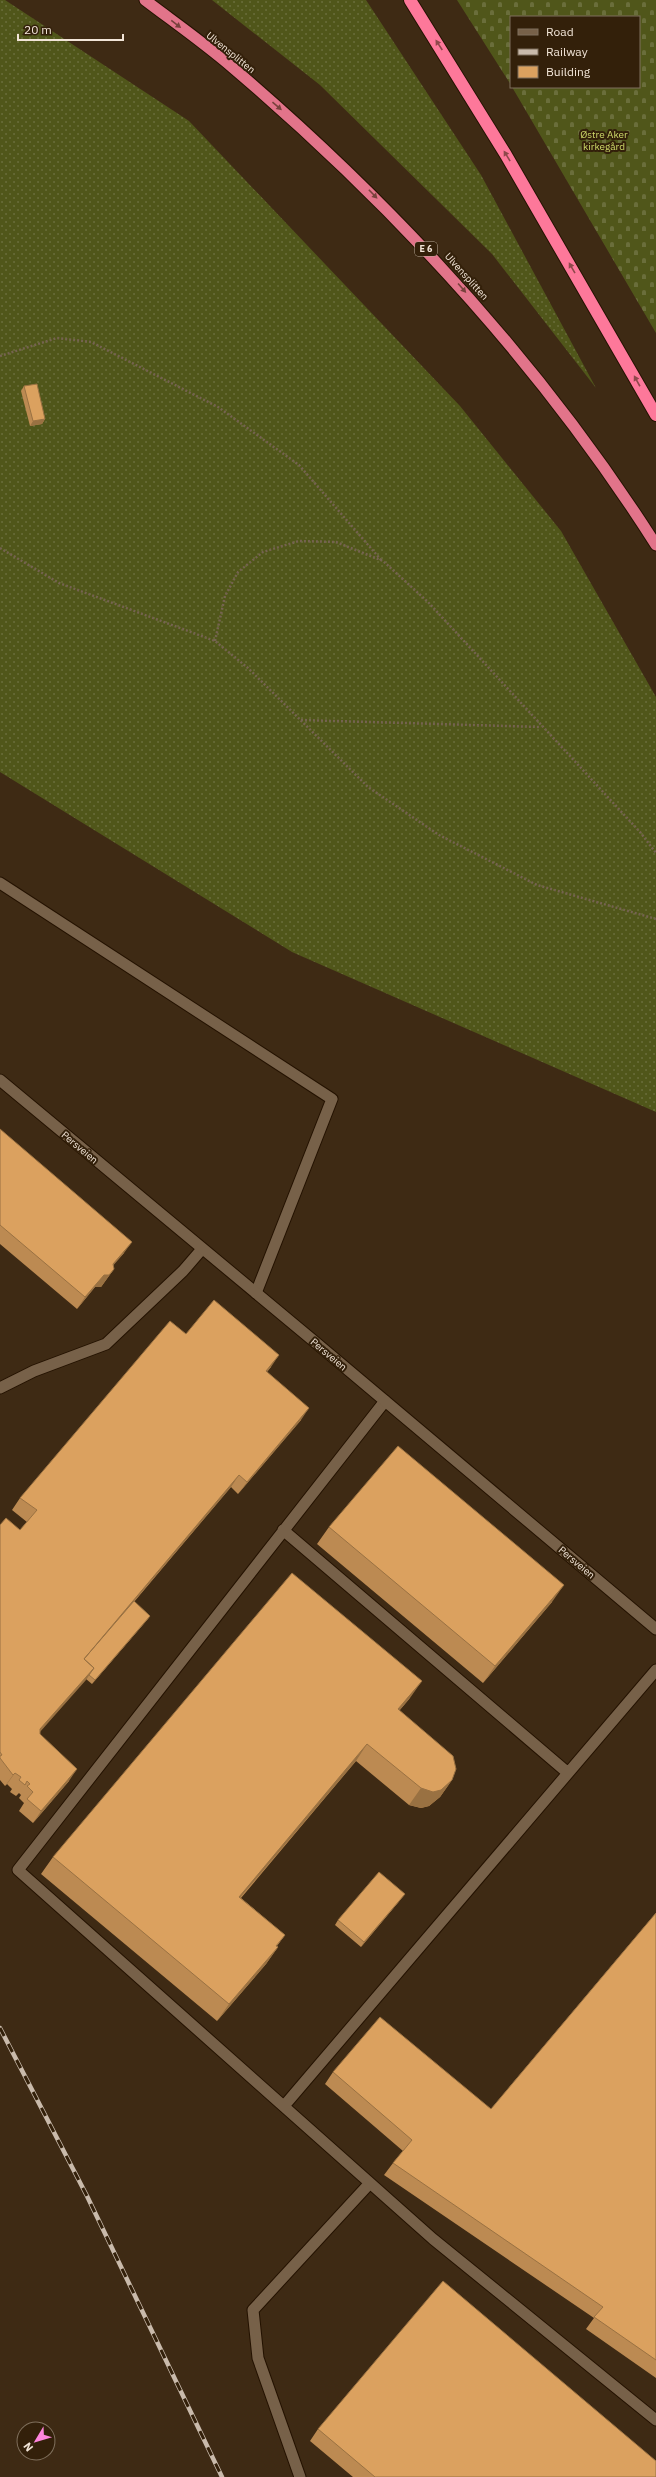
<svg xmlns="http://www.w3.org/2000/svg" width="656" height="2477" font-family="'IBM Plex Sans',sans-serif">
<defs>
<pattern id="grass-dots" width="8" height="8" patternUnits="userSpaceOnUse"><rect width="8" height="8" fill="#50561a"/><path d="M2 2h.1M6 6h.1" fill="none" stroke="#6a6e3b" stroke-width="1.8" stroke-linecap="round"/></pattern>
<pattern id="cemetery-stones" width="16" height="16" patternUnits="userSpaceOnUse"><rect width="16" height="16" fill="#50561a"/><path d="M2 7V4a2 2 0 0 1 4 0v3zM10 15v-3a2 2 0 0 1 4 0v3z" fill="#6a6e3b"/></pattern>
</defs>
<rect width="100%" height="100%" fill="#3e2a14"/>
<path fill="url(#grass-dots)" d="M0 0H5L189 121 460 406 561 531 656 697V1112L292 952 0 772Z
M212 0H366L481 175 596 388 492 254 320 85Z"/>
<path fill="url(#cemetery-stones)" d="M457 0H656V333L512 87H639V17H511V85Z"/>
<g fill="none" stroke-linecap="round" stroke-linejoin="round">
<g stroke="#241200" stroke-width="13">
<path id="service" d="M0 883 332 1099 256 1293
M0 1388 34 1371 106 1344 183 1271 202 1249
M385 1401 18 1870 433 2239 656 2420
M283 1530 568 1773
M284 2106 656 1670
M300 2477 258 2358 253 2310 370 2183"/>
</g>
<g stroke="#241200" stroke-width="13">
<path id="secondary" d="M0 1080 315 1342 656 1629"/>
</g>
<g stroke="#241200" stroke-width="13">
<path id="trunk" d="M145 0C174 22 204 43 232 67 395 206 541 364 656 545"/>
</g>
<g stroke="#241200" stroke-width="14">
<path id="motorway" d="M410 0 506 155 656 415"/>
</g>
<path stroke="#756350" stroke-width="2.5" stroke-dasharray="2 2" stroke-linecap="butt" d="M0 356 57 338 91 342 218 407 299 465 382 561
M0 548 59 583 215 641 248 668 368 787 439 835 537 885 656 919
M215 641 225 596 238 572 263 552 299 541 336 542 383 561 428 602 640 832 656 853
M301 720 541 727"/>
<use href="#service" stroke="#776149" stroke-width="11"/>
<use href="#secondary" stroke="#776149" stroke-width="11"/>
<use href="#trunk" stroke="#e2748a" stroke-width="11"/>
<use href="#motorway" stroke="#fd789a" stroke-width="12"/>
<g stroke="#c9baab" stroke-width="4.5">
<path id="rail" d="M0 2028 87 2196 222 2477"/>
</g>
<use href="#rail" stroke="#33200a" stroke-width="3" stroke-dasharray="9" stroke-linecap="butt"/>
</g>
<path fill="#bc8a52" d="M24 386 45 419 42 424 30 426 21 391Z
M0 1129 124 1253 113 1265 114 1269 101 1287H95L77 1309 0 1244Z
M186 1334 271 1367 267 1372 301 1420 238 1494 231 1487 134 1602 150 1616 147 1620 92 1684 86 1679 40 1731V1734L69 1781 33 1823 19 1811 24 1803 19 1798 21 1795 19 1793 16 1796 10 1792 12 1789 7 1784 5 1786 0 1780V1525L20 1530 27 1522 12 1510 20 1498Z
M329 1527 552 1602 483 1683 317 1544Z
M410 1698 399 1711 452 1780 440 1797 429 1806 421 1808 409 1805 356 1761 241 1898 285 1935 277 1946 278 1947 266 1964 217 2021 41 1874 53 1857Z
M401 1899 361 1947 335 1925 338 1920Z
M656 1913V2378L586 2329 594 2318 384 2175 393 2163 403 2151 325 2084 333 2072 491 2109Z
M318 2429 656 2477H353L310 2441Z"/>
<path fill="#997142" d="M45 419 42 424 30 426 33 421Z
M132 1242 124 1253 105 1275 114 1269 101 1287H95L77 1309 85 1297Z
M279 1355 271 1367 257 1383 266 1371Z
M309 1408 301 1420 238 1494 247 1482Z
M239 1475 231 1487 79 1666 84 1659Z
M564 1585 552 1602 483 1683 495 1666Z
M150 1616 147 1620 92 1684 95 1680Z
M94 1668 86 1680 32 1741 40 1729Z
M422 1681 410 1698 386 1726 398 1709Z
M367 1744 356 1761 227 1913 239 1897Z
M77 1769 69 1781 33 1823 41 1811Z
M15 1773 7 1784 5 1786 13 1775Z
M452 1780 440 1797 429 1806 421 1808 409 1805 421 1788Z
M405 1894 401 1899 361 1947 364 1942Z
M278 1947 266 1964 217 2021 229 2004Z"/>
<path fill="#dba15f" stroke="#997142" d="M37 384 45 419 33 421 24 386Z
M0 1129 132 1242 113 1264 114 1269 109 1275H104L85 1297 0 1225Z
M214 1300 279 1355 266 1371 309 1408 247 1482 239 1475 84 1659 94 1668 40 1729V1734L77 1769 41 1811 27 1799 33 1792 27 1786 30 1784 27 1781 25 1785 19 1780 21 1777 15 1773 13 1775 0 1758V1756L2 1755 0 1752V1525L6 1518 20 1530 37 1510 20 1498 170 1321 186 1334Z
M398 1446 564 1585 495 1666 329 1527Z
M292 1573 422 1681 398 1709 453 1756 456 1769 452 1780 441 1790 433 1792 421 1788 367 1744 239 1897 285 1935 276 1946 278 1947 229 2004 53 1857Z
M134 1601 150 1616 95 1680 89 1675 94 1668 84 1659Z
M379 1872 405 1894 364 1942 338 1920Z
M656 1913V2360L594 2317 603 2307 393 2163 412 2140 333 2072 380 2017 491 2109Z
M443 2281 656 2461V2477H375L318 2429Z"/>
<defs><path id="oneway-solid" d="M-6-.8H1V-3.2L6.5 0L1 3.2V.8H-6Z"/></defs>
<g fill="#79423d">
<use href="#oneway-solid" transform="translate(176 24) rotate(38)"/>
<use href="#oneway-solid" transform="translate(277 106) rotate(41)"/>
<use href="#oneway-solid" transform="translate(373 194) rotate(46)"/>
<use href="#oneway-solid" transform="translate(462 288) rotate(49)"/>
</g>
<g fill="#8e484b">
<use href="#oneway-solid" transform="translate(439 45) rotate(-123)"/>
<use href="#oneway-solid" transform="translate(507 156) rotate(-121)"/>
<use href="#oneway-solid" transform="translate(572 268) rotate(-120)"/>
<use href="#oneway-solid" transform="translate(637 381) rotate(-119)"/>
</g>
<g text-anchor="middle" stroke-width="4" stroke-linejoin="round" paint-order="stroke">
<rect fill="#33200a" stroke="#b9aa9a" stroke-width="1" x="415" y="242" width="22" height="14" rx="3"/>
<g font-size="9" font-weight="bold" fill="#f2e5d8">
<text x="426" y="252">E 6</text>
</g>
<g font-size="10" fill="#f2e5d8" stroke="#33200a">
<text transform="translate(231 52) rotate(39)" y="4">Ulvensplitten</text>
<text transform="translate(467 276) rotate(48)" y="4">Ulvensplitten</text>
<text transform="translate(80 1147) rotate(40)" y="4">Persveien</text>
<text transform="translate(329 1354) rotate(40)" y="4">Persveien</text>
<text transform="translate(577 1562) rotate(40)" y="4">Persveien</text>
</g>
<g font-size="10" fill="#ceda6a" stroke="#33200a">
<text x="604" y="138">Østre Aker<tspan x="604" dy="12">kirkegård</tspan></text>
</g>
</g>
<rect x="510" y="16" width="130" height="72" fill="#33200a" stroke="#7f6f5c"/>
<rect x="518" y="29" width="20" height="6" fill="#776149" stroke="#7f6f5c"/>
<text x="546" y="36" font-size="12" fill="#f2e5d8">Road</text>
<rect x="518" y="49" width="20" height="6" fill="#c9baab" stroke="#7f6f5c"/>
<text x="546" y="56" font-size="12" fill="#f2e5d8">Railway</text>
<rect x="518" y="66" width="20" height="12" fill="#dba15f" stroke="#7f6f5c"/>
<text x="546" y="76" font-size="12" fill="#f2e5d8">Building</text>
<g transform="translate(36 2441) rotate(232)"><circle r="19" fill="#33200a" stroke="#7f6f5c"/>
<path d="M0-3L7 15L0 10L-7 15Z" fill="#ff85de"/>
<text y="-6" font-size="11" font-weight="bold" text-anchor="middle" fill="#f2e5d8">N</text>
</g>
<path d="M18 34v6h105v-6" fill="none" stroke="#f2e5d8" stroke-width="2"/>
<text x="24" y="34" font-size="12" fill="#f2e5d8" stroke="#33200a" stroke-width="3" paint-order="stroke">20 m</text>
</svg>
